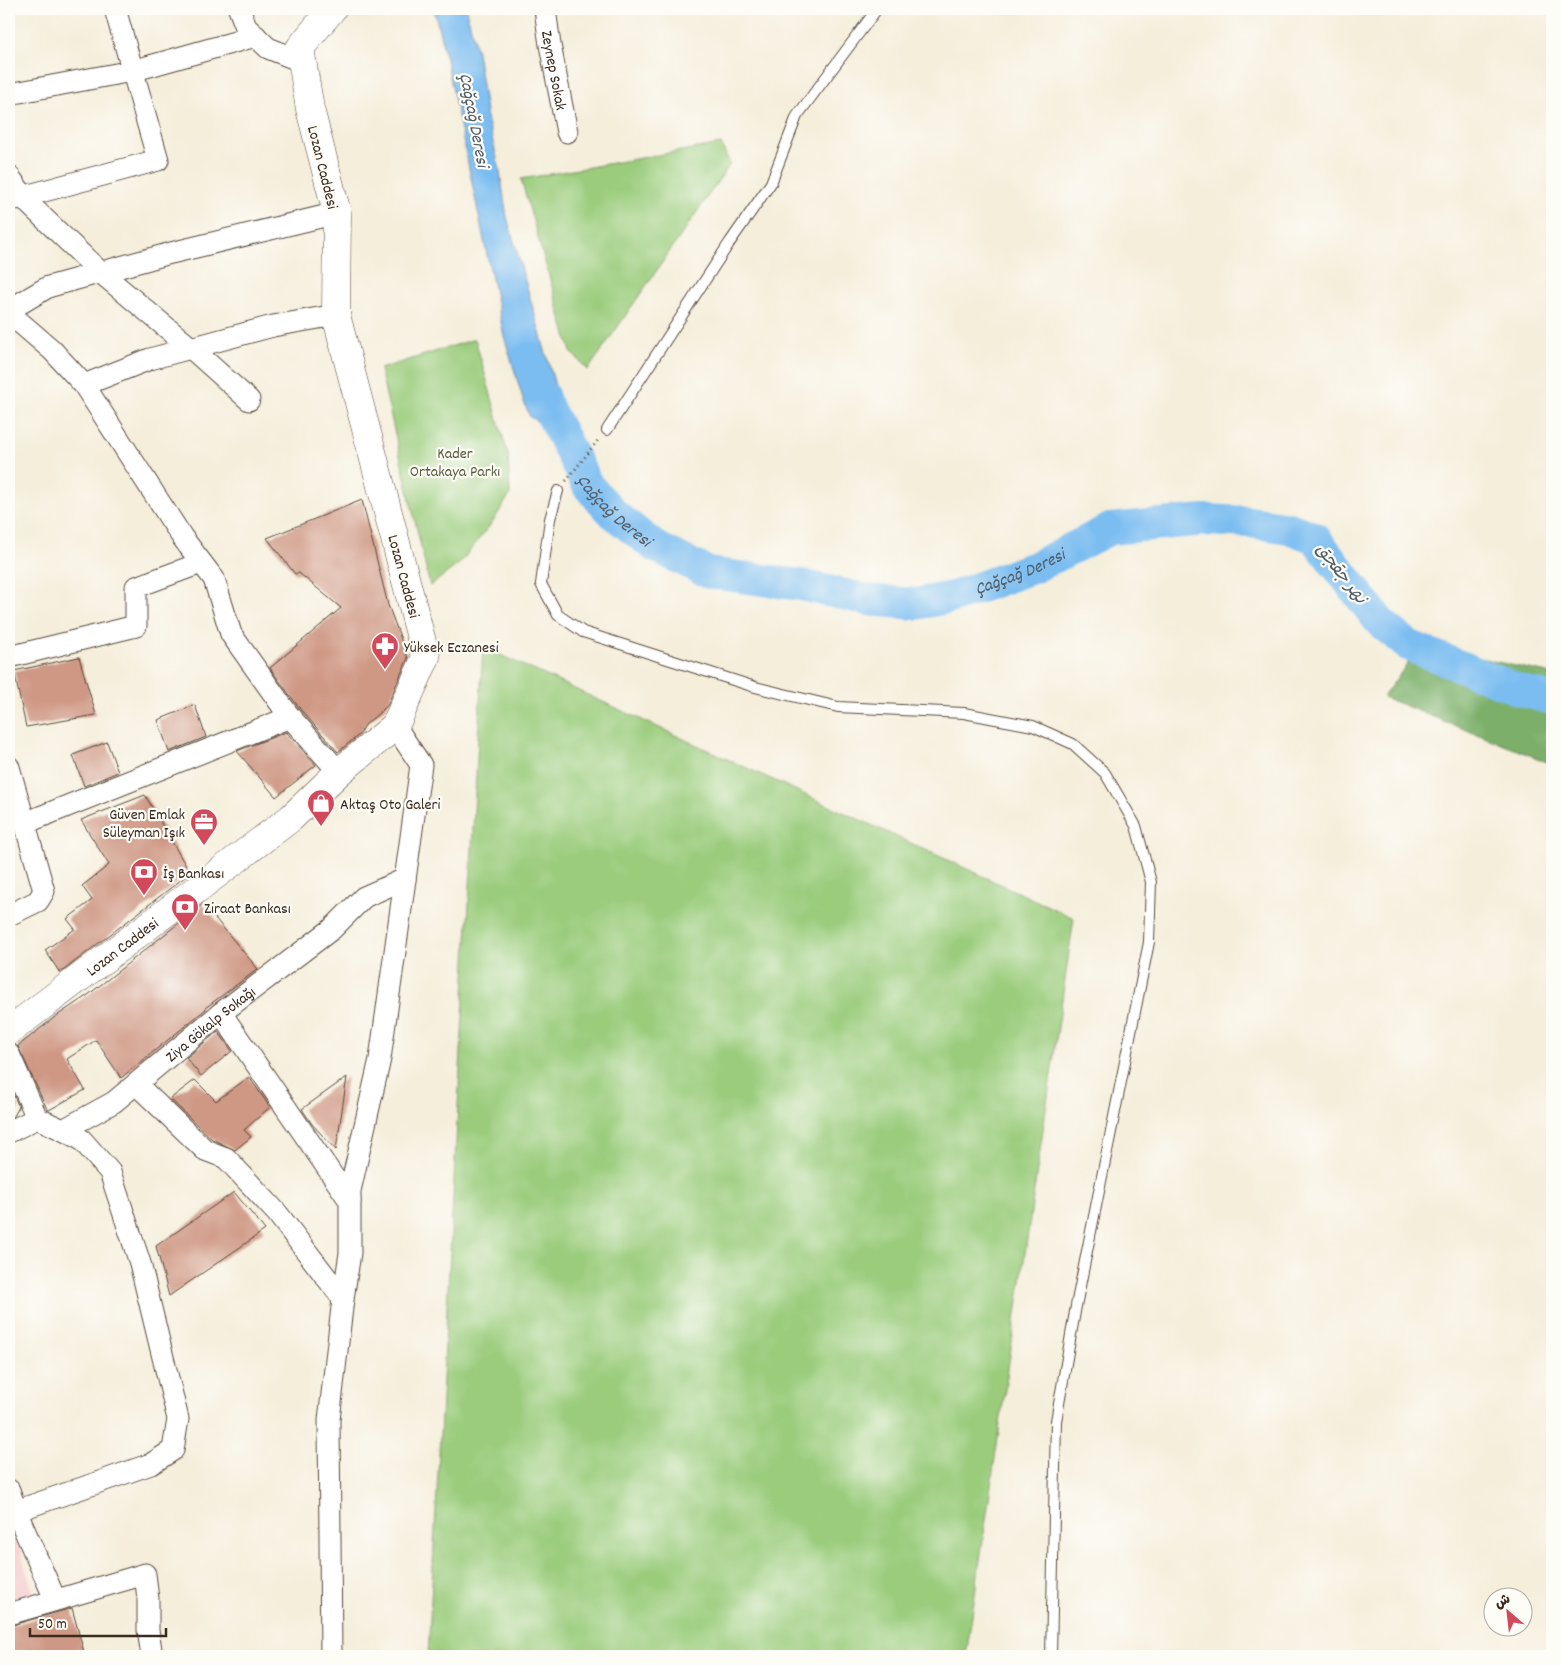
<svg xmlns="http://www.w3.org/2000/svg" width="1561" height="1665" font-family="Dekko,'Playpen Sans Arabic',sans-serif">
<rect width="100%" height="100%" fill="#fdfcf7"/>
<filter id="ink" filterUnits="userSpaceOnUse"><feTurbulence type="fractalNoise" baseFrequency=".02" numOctaves="2"/><feDisplacementMap in="SourceGraphic" scale="10" xChannelSelector="R" yChannelSelector="G"/><feConvolveMatrix kernelMatrix="1 2 1 2 8 2 1 2 1" color-interpolation-filters="sRGB"/></filter>
<filter id="wash" filterUnits="userSpaceOnUse"><feTurbulence type="fractalNoise" baseFrequency=".0096" numOctaves="4" result="noise"/><feDisplacementMap in="SourceGraphic" scale="20" xChannelSelector="R" yChannelSelector="G"/><feGaussianBlur stdDeviation="1.12" result="paint"/><feColorMatrix in="noise" values="0 0 0 0 0 0 0 0 0 0 0 0 0 0 0 0 0 1.4 0 .05"/><feComposite in="paint" operator="in"/></filter>
<g filter="url(#wash)">
<rect width="100%" height="100%" fill="#f5eedb"/>
<path fill="#f7cfd1" d="M9 1514 35 1599 9 1608Z"/>
<path fill="#9acc7b" stroke="#6a7b4c" d="M721 144 730 164 588 370 571 352 521 179Z
M475 339 508 455 510 495 491 524 460 563 430 586 380 369Z
M483 647 1074 918 966 1656H428Z"/>
<path fill="#7bb06b" stroke="#5b6d44" d="M1421 645 1552 674V764L1383 697Z"/>
<path fill="#7cbdf1" stroke="#5c7488" d="M434 9H466L477 52 487 118 499 166 507 217 556 389 562 435 530 417 524 402 504 336 447 63Z"/>
<g fill="none" stroke-linecap="round" stroke-linejoin="round">
<path stroke="#7cbdf1" stroke-width="32" id="s1" d="M543 395 546 404 588 486 615 515 654 546 709 573 802 585 868 600 915 604 953 597 1035 567 1110 529 1204 520 1250 522 1289 528 1315 538 1380 622 1408 645 1519 690 1552 699"/>
</g>
<g id="blocks">
<path fill="#cf9884" d="M362 500 388 605 408 658 387 706 365 725 360 734 338 752 300 709 270 668 341 608 299 573 295 574 267 538Z
M79 657 96 715 26 727 14 671Z
M195 705 206 737 169 752 158 720Z
M286 732 316 765 276 797 237 751Z
M107 742 118 772 84 786 73 755Z
M145 795 190 873 60 973 45 950 75 929 67 919 92 900 82 886 109 865 81 820Z
M203 904 258 969 205 1008 206 1009 121 1078 96 1040 67 1059 85 1090 49 1110 47 1109 18 1046 55 1017 88 995Z
M218 1031 232 1051 201 1076 186 1058Z
M249 1077 270 1107 244 1130 251 1137 235 1150 212 1139 170 1099 195 1080 216 1101Z
M347 1077 336 1150 312 1124 302 1109Z
M9 1085 19 1107 14 1116 9 1118Z
M234 1192 265 1230 169 1296 156 1246Z
M72 1608 85 1656H13L9 1642V1626Z"/>
</g>
</g>
<g filter="url(#ink)">
<use href="#blocks" fill-opacity="0" stroke="#57473a" stroke-width="1"/>
<g fill="none" stroke-linecap="round" stroke-linejoin="round">
<g stroke="#57473a" stroke-width="12">
<path id="lane" d="M607 430 730 242 771 183 797 116 877 9
M558 491 550 519 541 584 558 615 583 632 755 687 838 707 964 713 1033 726 1073 744 1105 773 1136 826 1151 882 1149 942 1076 1306 1056 1421 1051 1656"/>
</g>
<g stroke="#57473a" stroke-width="23">
<g id="street">
<path d="M239 9 246 27 268 48 303 62"/>
<path id="s2" d="M545 9 550 45 567 132"/>
<path d="M9 94 132 71 256 36"/>
<path d="M9 176 29 204 100 272 191 348 249 400"/>
<path d="M11 200 158 160 115 9"/>
<path d="M9 310 48 287 171 253 337 213"/>
<path d="M9 313 52 350 84 385 182 537 214 579 231 634 290 717 339 772"/>
<path d="M84 385 150 359 273 326 336 315"/>
<path d="M9 657 136 626V587L201 563"/>
<path d="M9 767 44 891 38 901 9 915"/>
<path d="M25 823 290 717"/>
<path d="M221 1013 350 1201"/>
<path d="M9 1054 37 1118"/>
<path d="M136 1084 205 1150 226 1158 277 1213 343 1299"/>
<path id="s3" d="M9 1132 37 1118 63 1130 114 1102 221 1013 332 929 364 897 405 879"/>
<path d="M9 1490 16 1511 55 1599"/>
<path d="M16 1511 151 1464 173 1450 178 1419 140 1263 110 1172 82 1140 63 1130"/>
<path d="M9 1614 145 1574 148 1599V1630L152 1656"/>
<path d="M331 1656 329 1420 343 1299 350 1253V1191L380 1059 421 765 395 726"/>
</g>
</g>
<g stroke="#57473a" stroke-width="29">
<g id="secondary">
<path id="s4" d="M9 1031 291 818 339 772 395 726 426 657 336 315 337 213 310 109 300 48 332 9"/>
</g>
</g>
<path stroke="#57473a" stroke-width="3" stroke-dasharray="1 4" stroke-linecap="butt" d="M566 481 599 439"/>
<use href="#lane" stroke="#fff" stroke-width="10"/>
<use href="#street" stroke="#fff" stroke-width="21"/>
<use href="#secondary" stroke="#fff" stroke-width="28"/>
</g>
</g>
<defs>
<g id="pharmacy-pin" transform="scale(1.4375)"><path d="M0 17L-7.5 6A9.5 9.5 0 1 1 7.5 6Z" fill="#d1495b" stroke="#fdfcf7"/><path d="M-2-6h4v4h4v4h-4v4h-4v-4h-4v-4h4Z" fill="#fff"/></g>
<g id="shop-pin" transform="scale(1.4375)"><path d="M0 17L-7.5 6A9.5 9.5 0 1 1 7.5 6Z" fill="#d1495b" stroke="#fdfcf7"/><path d="M-5-2.5h2.3a2.7 3.5 0 0 1 5.4 0H5L5.5 6h-11ZM-1.5-2.5h3a1.5 2.3 0 0 0-3 0Z" fill="#fff"/></g>
<g id="office-pin" transform="scale(1.4375)"><path d="M0 17L-7.5 6A9.5 9.5 0 1 1 7.5 6Z" fill="#d1495b" stroke="#fdfcf7"/><path d="M-6-3h4V-5.5h4V-3h4V5H-6ZM-1-4.5V-3h2v-1.5ZM-6 0V1H6V0Z" fill="#fff"/></g>
<g id="bank-pin" transform="scale(1.4375)"><path d="M0 17L-7.5 6A9.5 9.5 0 1 1 7.5 6Z" fill="#d1495b" stroke="#fdfcf7"/><path d="M-6-4H6V4H-6ZM0-2.3a2.3 2.3 0 1 0 0 4.6a2.3 2.3 0 1 0 0-4.6Z" fill="#fff"/></g>
</defs>
<g fill-rule="evenodd">
<use href="#pharmacy-pin" x="385" y="646"/>
<use href="#shop-pin" x="321" y="803"/>
<use href="#office-pin" x="204" y="822"/>
<use href="#bank-pin" x="144" y="872"/>
<use href="#bank-pin" x="185" y="907"/>
</g>
<g text-anchor="middle" stroke-width="4.5" stroke-linejoin="round" paint-order="stroke">
<g font-size="16" fill="#3b2a1e" stroke="#fdfcf7">
<text dy="6" stroke="none"><textPath href="#s2" startOffset="62">Zeynep Sokak</textPath></text>
<text transform="translate(324 167) rotate(76)" y="6">Lozan Caddesi</text>
<text transform="translate(405 576) rotate(75)" y="6">Lozan Caddesi</text>
<text dy="6" stroke="none"><textPath href="#s4" startOffset="141">Lozan Caddesi</textPath></text>
<text dy="6" stroke="none"><textPath href="#s3" startOffset="242">Ziya Gökalp Sokağı</textPath></text>
</g>
<g font-size="16" fill="#585b3a" stroke="#fdfcf7">
<text x="455" y="458">Kader<tspan x="455" dy="18">Ortakaya Parkı</tspan></text>
</g>
<g font-size="16" fill="#3b2a1e" stroke="#fdfcf7" text-anchor="start">
<text x="404" y="652">Yüksek Eczanesi</text>
<text x="340" y="809">Aktaş Oto Galeri</text>
<text x="185" y="819" text-anchor="end">Güven Emlak<tspan x="185" dy="18">Süleyman Işık</tspan></text>
<text x="163" y="878">İş Bankası</text>
<text x="204" y="913">Ziraat Bankası</text>
</g>
<g font-size="18" font-style="italic" fill="#525d68" stroke="#fdfcf7">
<text transform="translate(475 120) rotate(79)" y="6">Çağçağ Deresi</text>
<text dy="6" stroke="none"><textPath href="#s1" startOffset="138">Çağçağ Deresi</textPath></text>
<text dy="6" stroke="none"><textPath href="#s1" startOffset="571">Çağçağ Deresi</textPath></text>
<text transform="translate(1342 573) rotate(52)" y="6">نهر جقجق</text>
</g>
</g>
<rect width="1561" height="1665" fill="none" stroke="#fdfcf7" stroke-width="30"/>
<g transform="translate(1508 1612) rotate(332)"><circle r="24" fill="#fdfcf7" stroke="#afa8a0"/>
<path d="M0-4L9 19L0 12L-9 19Z" fill="#d1495b"/>
<text y="-8" font-size="14" font-weight="bold" text-anchor="middle" fill="#3b2a1e">ش</text>
</g>
<path d="M30 1628v8h136v-8" fill="none" stroke="#3b2a1e" stroke-width="2.5"/>
<text x="38" y="1628" font-size="15" fill="#3b2a1e" stroke="#fdfcf7" stroke-width="4" paint-order="stroke">50 m</text>
</svg>
